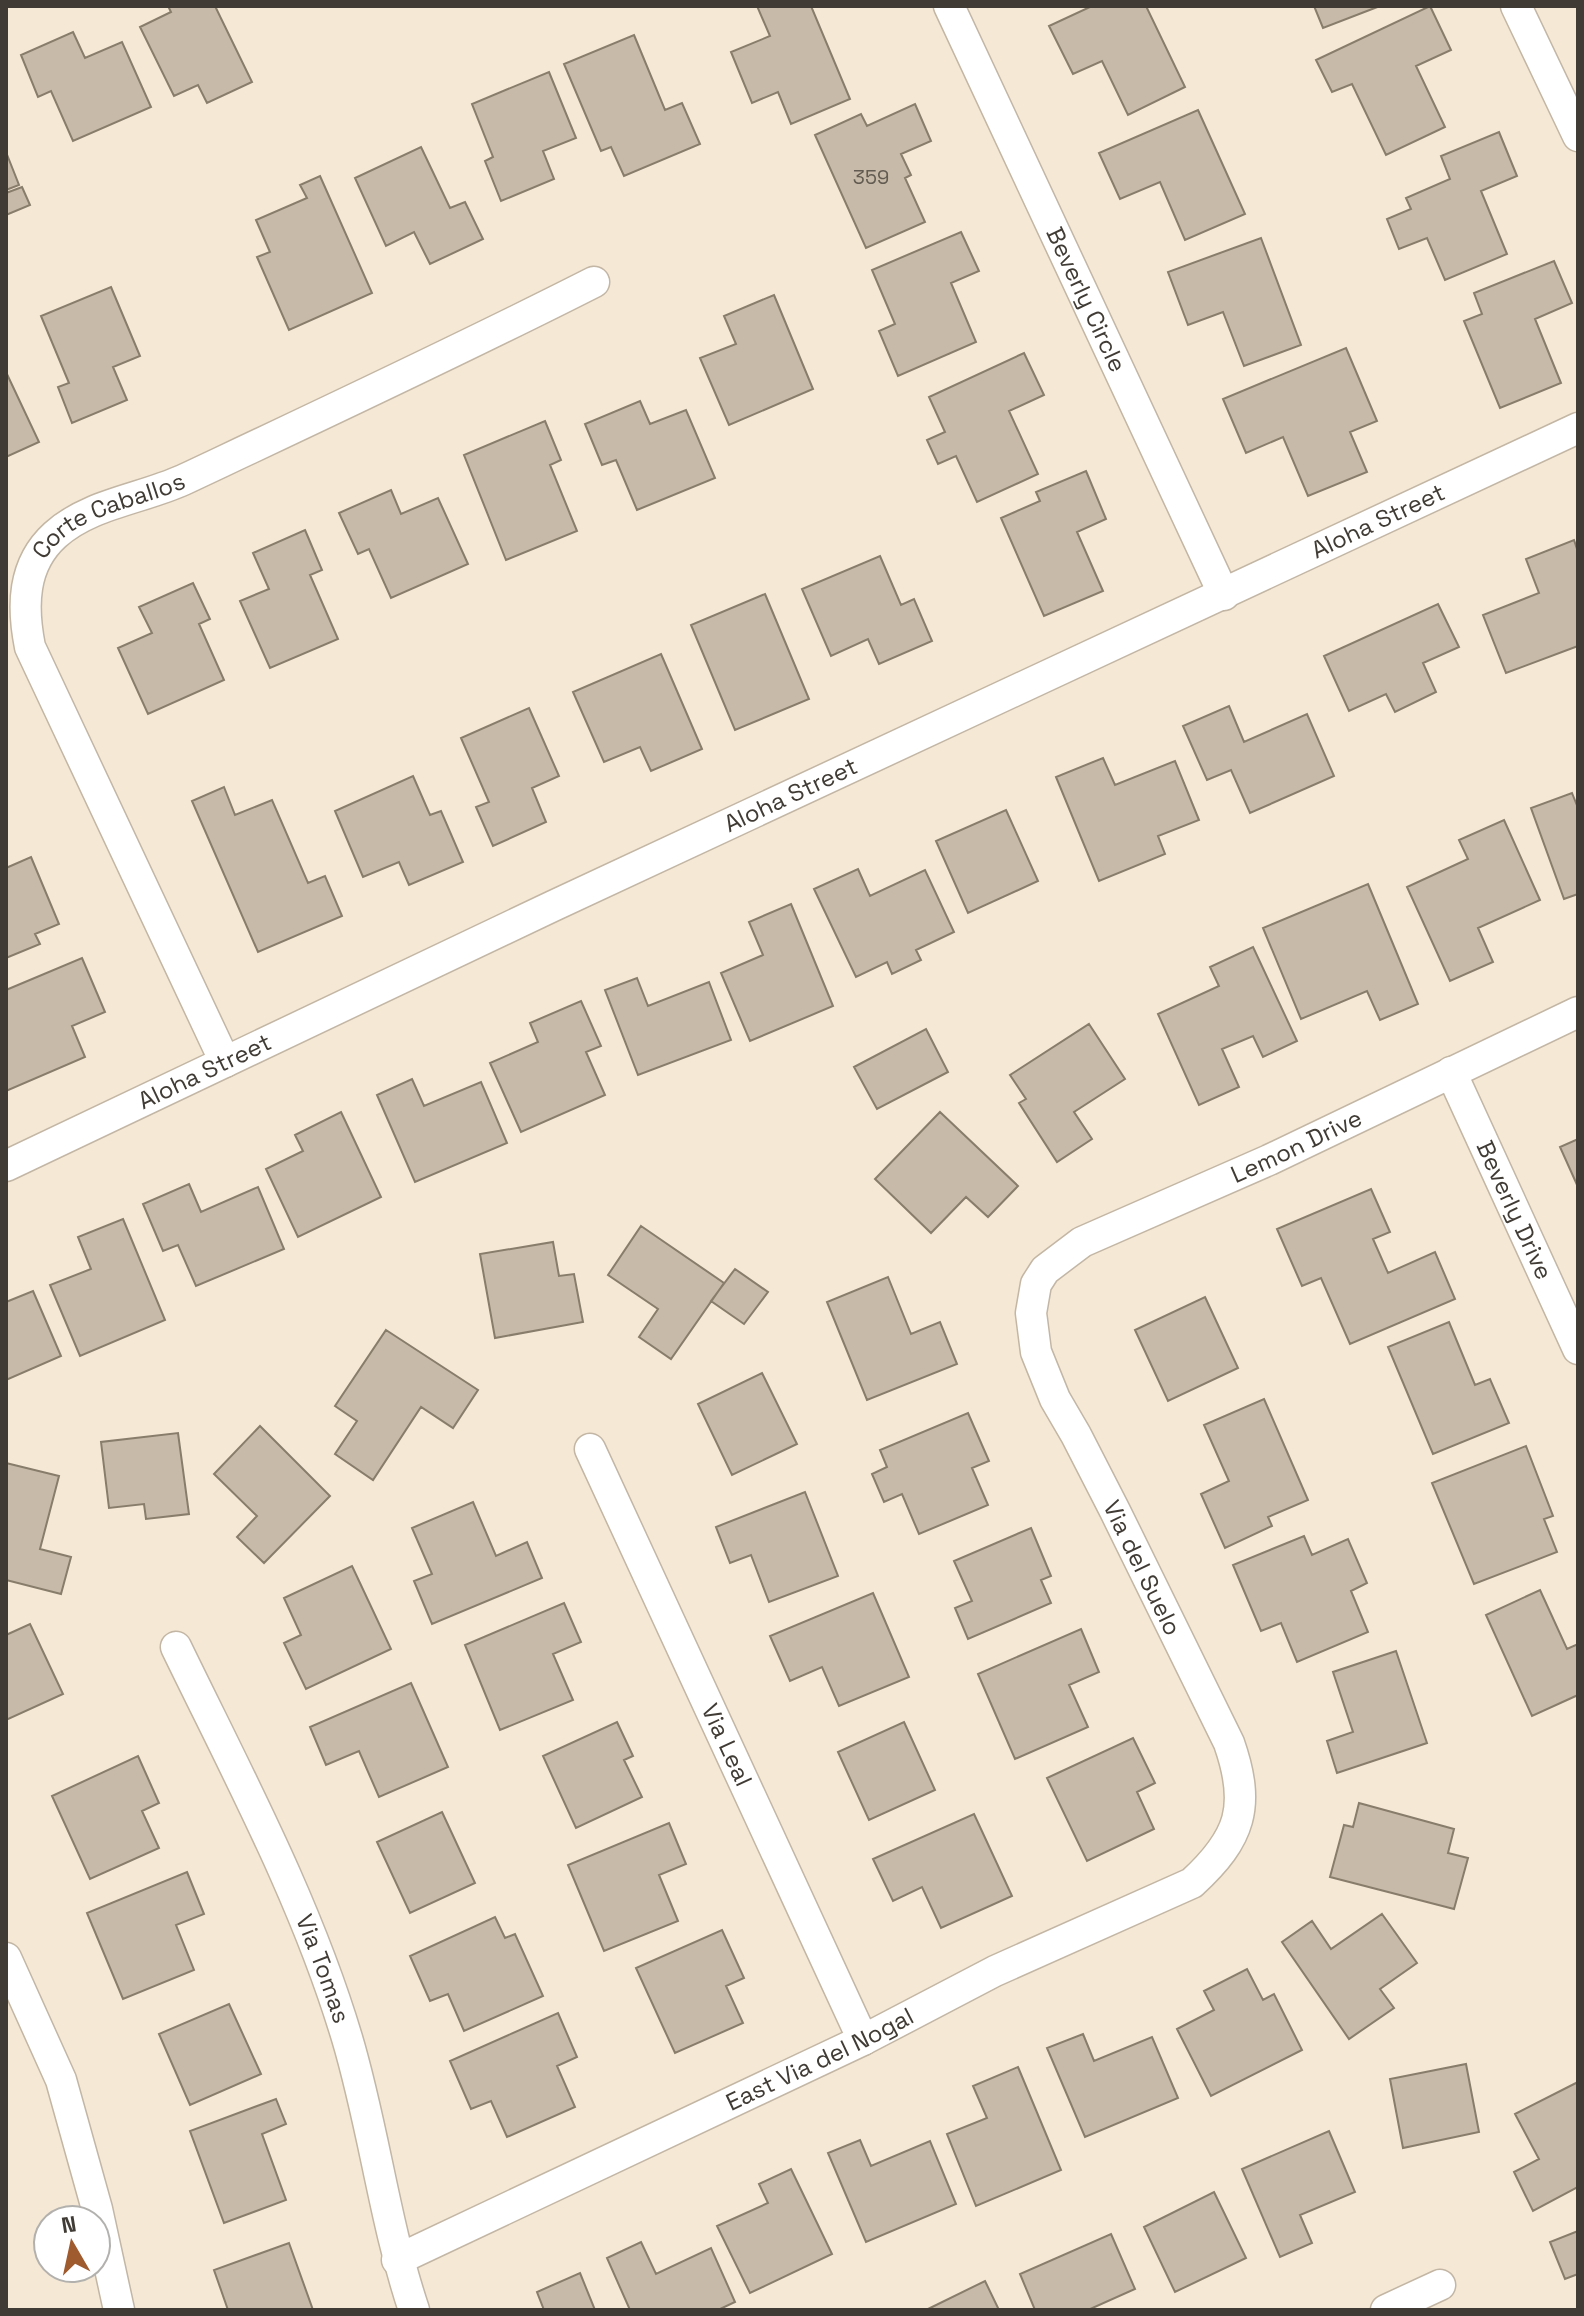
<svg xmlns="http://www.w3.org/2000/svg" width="1584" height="2316" font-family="'Space Grotesk',sans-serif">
<rect width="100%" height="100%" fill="#f5e8d5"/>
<path fill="#c7baa8" stroke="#887c6b" stroke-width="2" d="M168 6H215L252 82 207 103 198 85 174 96 140 27 171 12Z
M757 6H811L850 99 791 124 778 92 752 103 731 52 770 36Z
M1092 6H1146L1185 87 1128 115 1102 61 1073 74 1049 26Z
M1314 6H1380L1323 28Z
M1430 6 1451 50 1416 66 1445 127 1386 155 1352 84 1332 92 1316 60Z
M73 32 85 58 122 42 151 107 73 141 51 91 38 97 21 55Z
M634 35 665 110 682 103 700 144 624 176 611 147 601 151 564 64Z
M549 72 576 138 543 151 554 179 501 201 485 161 493 157 472 104Z
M915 104 931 141 901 154 911 175 905 178 925 222 866 248 815 135 861 114 867 126Z
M1198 110 1245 214 1185 240 1160 182 1120 199 1099 153Z
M1499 132 1517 176 1481 191 1507 254 1445 280 1427 238 1399 249 1387 219 1411 209 1406 198 1450 179 1441 156Z
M421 147 450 208 465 202 483 239 430 264 414 232 386 246 355 178Z
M6 152 19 185 6 190Z
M320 176 372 293 289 330 257 257 270 252 256 220 307 198 300 185Z
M22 187 30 205 6 215V193Z
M961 232 979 271 951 283 976 342 898 376 879 331 895 324 872 270Z
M1261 238 1301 345 1244 366 1223 312 1188 325 1168 272Z
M1554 261 1572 303 1535 319 1561 383 1500 408 1464 321 1482 314 1474 293Z
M111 287 140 356 113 367 127 400 72 423 58 387 69 383 41 316Z
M774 295 813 389 729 425 700 358 736 344 724 316Z
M1346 348 1377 421 1350 432 1367 472 1308 496 1283 437 1246 453 1223 399Z
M1024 353 1044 395 1009 411 1038 474 977 502 956 456 938 464 927 440 945 432 929 397Z
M6 372 39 442 6 457Z
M640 401 650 424 686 410 715 478 637 510 616 460 602 465 585 424Z
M545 421 561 460 550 465 577 531 506 560 464 455Z
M1086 471 1106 519 1077 532 1103 591 1044 616 1001 518 1040 501 1036 492Z
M391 490 401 514 438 498 468 564 391 598 369 549 358 554 339 513Z
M305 530 322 570 310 575 338 639 270 668 240 601 269 589 253 553Z
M1574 540 1578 552V646L1506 673 1483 615 1539 593 1526 559Z
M880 556 901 605 914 599 932 641 879 664 868 639 831 656 802 589Z
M193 583 210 619 199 624 224 680 148 714 118 648 152 633 139 607Z
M765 594 809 699 735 730 691 625Z
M1438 604 1459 647 1423 663 1436 692 1395 712 1386 694 1349 711 1324 656Z
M661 654 702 749 651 771 640 747 604 762 573 692Z
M1229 706 1244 742 1307 714 1334 776 1250 813 1231 770 1207 780 1183 726Z
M529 708 559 776 532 788 546 822 493 846 476 807 489 802 461 738Z
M1103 758 1115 785 1175 761 1199 820 1158 836 1165 854 1099 881 1056 777Z
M413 776 430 815 441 811 463 862 409 885 399 862 363 877 335 811Z
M224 787 235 815 272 800 308 883 325 876 342 916 258 952 192 801Z
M1572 793 1578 808V894L1564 899 1531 808Z
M1006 810 1038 881 968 913 936 841Z
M1504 820 1540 900 1478 928 1493 962 1450 981 1407 887 1468 859 1459 840Z
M31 857 59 924 35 934 40 944 6 958V868Z
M858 869 870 896 925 870 954 932 916 950 921 960 892 974 887 962 856 977 814 889Z
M1368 884 1418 1004 1380 1020 1367 991 1301 1019 1263 928Z
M791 904 833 1006 750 1041 721 973 763 955 749 922Z
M1253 947 1297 1041 1263 1057 1253 1036 1222 1049 1239 1087 1199 1105 1158 1014 1219 986 1210 967Z
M82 958 105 1012 72 1026 85 1057 6 1091V990Z
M637 978 648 1006 709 982 731 1040 638 1075 605 990Z
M581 1001 601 1046 586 1052 605 1095 521 1132 490 1063 538 1042 530 1023Z
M1089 1024 1125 1079 1074 1112 1092 1139 1057 1162 1019 1103 1026 1099 1010 1075Z
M926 1029 948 1072 877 1109 854 1067Z
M412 1079 424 1106 481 1082 507 1143 415 1182 377 1095Z
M341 1112 381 1197 298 1237 266 1169 303 1151 295 1135Z
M940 1112 1018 1186 988 1217 966 1197 931 1233 875 1179Z
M1578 1139V1187L1560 1147Z
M189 1184 201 1212 258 1187 284 1249 196 1286 178 1245 163 1251 143 1204Z
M1371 1189 1390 1232 1373 1239 1388 1273 1435 1252 1455 1299 1350 1344 1321 1278 1302 1286 1277 1229Z
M123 1219 165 1320 80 1356 50 1285 91 1269 78 1237Z
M641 1226 724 1283 671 1359 639 1337 658 1309 608 1275Z
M553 1242 559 1276 574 1274 583 1322 495 1338 480 1254Z
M735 1269 768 1292 744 1324 711 1301Z
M888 1277 911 1334 940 1322 957 1364 867 1400 827 1302Z
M33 1291 61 1356 6 1380V1302Z
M1205 1297 1238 1368 1168 1401 1135 1330Z
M1449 1322 1475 1385 1490 1379 1509 1423 1433 1454 1388 1347Z
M386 1330 478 1390 453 1428 421 1407 373 1480 335 1454 357 1421 335 1406Z
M762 1373 797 1444 732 1475 698 1404Z
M1264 1399 1308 1500 1268 1517 1272 1526 1225 1548 1201 1494 1229 1481 1204 1425Z
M968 1413 989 1461 972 1468 988 1505 919 1534 902 1494 884 1502 872 1474 887 1467 880 1450Z
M260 1426 330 1496 264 1563 237 1537 257 1516 214 1474Z
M178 1433 189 1514 146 1519 144 1504 109 1508 101 1442Z
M1526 1446 1553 1516 1544 1519 1557 1552 1474 1584 1432 1483Z
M6 1463 59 1476 40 1549 71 1557 61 1594 6 1580Z
M805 1492 838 1576 769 1602 751 1555 730 1563 716 1527Z
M473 1502 496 1556 527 1542 542 1578 432 1624 414 1581 432 1574 412 1528Z
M1031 1528 1051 1576 1041 1580 1051 1603 968 1639 955 1608 972 1601 954 1561Z
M1304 1536 1312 1555 1348 1539 1367 1583 1351 1591 1368 1632 1297 1662 1281 1623 1261 1631 1233 1565Z
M352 1566 391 1649 306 1689 284 1643 301 1635 284 1598Z
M1540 1590 1567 1649 1578 1644V1695L1532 1716 1486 1615Z
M873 1593 909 1677 839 1706 822 1667 790 1681 770 1636Z
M564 1603 581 1642 553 1654 573 1700 500 1730 465 1645Z
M30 1624 63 1694 6 1720V1635Z
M1081 1629 1099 1672 1069 1685 1088 1727 1015 1759 978 1674Z
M1396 1651 1427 1743 1337 1773 1327 1741 1353 1732 1333 1672Z
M411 1683 448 1767 379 1797 359 1751 326 1765 310 1727Z
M617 1722 633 1756 624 1760 642 1797 576 1828 543 1756Z
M904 1722 935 1790 869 1820 838 1752Z
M1133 1738 1155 1783 1137 1792 1154 1829 1087 1861 1047 1778Z
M138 1756 159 1803 142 1811 159 1848 90 1879 52 1796Z
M1359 1803 1454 1829 1448 1853 1468 1858 1454 1909 1330 1877 1344 1825 1353 1827Z
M442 1812 475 1883 410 1913 377 1842Z
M974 1814 1012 1896 941 1928 922 1887 893 1901 873 1859Z
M669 1823 686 1864 659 1875 678 1921 604 1951 568 1865Z
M187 1872 204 1914 176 1925 194 1970 123 1999 87 1913Z
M1382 1914 1417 1963 1380 1989 1394 2008 1349 2039 1282 1942 1312 1921 1331 1949Z
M495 1917 505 1938 515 1934 543 1996 464 2031 448 1994 430 2001 410 1956Z
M722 1930 744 1978 726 1986 743 2023 675 2053 636 1968Z
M1247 1969 1263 2000 1274 1994 1302 2050 1211 2096 1177 2029 1214 2010 1204 1991Z
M229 2004 261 2074 190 2105 159 2034Z
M558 2013 577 2057 557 2066 575 2107 507 2137 491 2101 471 2109 450 2061Z
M1083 2034 1094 2061 1152 2037 1178 2098 1085 2137 1047 2048Z
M1466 2064 1479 2132 1403 2148 1390 2079Z
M1018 2067 1061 2170 976 2206 947 2134 987 2118 973 2086Z
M1578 2082V2187L1533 2211 1514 2172 1539 2159 1515 2114Z
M276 2099 286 2124 262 2134 286 2200 224 2223 190 2131Z
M1329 2131 1355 2192 1300 2215 1312 2243 1280 2257 1242 2169Z
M860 2140 871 2166 930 2141 956 2204 866 2242 828 2153Z
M791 2169 832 2254 750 2293 717 2226 768 2203 759 2184Z
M1214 2192 1246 2258 1175 2292 1144 2227Z
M1578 2231V2274L1565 2279 1550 2242Z
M1111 2234 1135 2289 1088 2310H1035L1020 2274Z
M641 2242 656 2274 711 2248 735 2302 718 2310H630L607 2258Z
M289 2243 313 2310H228L214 2270Z
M580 2273 595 2310H544L537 2292Z
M985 2281 999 2310H926Z"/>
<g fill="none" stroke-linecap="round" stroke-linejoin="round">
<g stroke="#c3b6a4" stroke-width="33">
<g id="street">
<path id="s1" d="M949 6 1224 595"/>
<path d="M1516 6 1578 136"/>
<path id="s2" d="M225 1062 30 647C22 607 22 565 55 535 89 504 141 499 183 480 321 415 458 351 594 282"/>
<path id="s3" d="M1451 1072 1578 1349"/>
<path id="s4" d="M6 1166 553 906 1578 428"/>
<path id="s5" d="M590 1449 863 2040"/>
<path id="s6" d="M176 1647C238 1775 306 1901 347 2038 374 2128 384 2221 414 2310"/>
<path d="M6 1958 61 2080 97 2209 119 2310"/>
<path id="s7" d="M397 2260 863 2040 995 1971 1192 1883C1241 1838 1251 1806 1229 1743L1115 1511 1076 1435 1055 1399 1036 1352 1031 1313 1036 1284 1045 1270 1082 1242 1269 1160 1578 1012"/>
<path d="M1386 2310 1440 2285"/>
</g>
</g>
<use href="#street" stroke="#fff" stroke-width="30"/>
</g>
<g text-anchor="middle" stroke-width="6" stroke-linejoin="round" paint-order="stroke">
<g font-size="20" fill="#625b51">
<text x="871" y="184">359</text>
</g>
<g font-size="24" fill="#403b34" stroke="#fff">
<text dy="8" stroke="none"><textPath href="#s1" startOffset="324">Beverly Circle</textPath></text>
<text dy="8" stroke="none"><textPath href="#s2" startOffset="636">Corte Caballos</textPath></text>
<text dy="8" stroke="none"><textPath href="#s4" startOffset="1516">Aloha Street</textPath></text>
<text dy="8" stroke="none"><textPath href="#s4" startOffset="868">Aloha Street</textPath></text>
<text dy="8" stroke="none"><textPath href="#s4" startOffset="220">Aloha Street</textPath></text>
<text dy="8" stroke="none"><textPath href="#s7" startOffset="1840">Lemon Drive</textPath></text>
<text dy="8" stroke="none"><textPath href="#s3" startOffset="152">Beverly Drive</textPath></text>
<text transform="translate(1142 1568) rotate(64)" y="8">Via del Suelo</text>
<text dy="8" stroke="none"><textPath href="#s5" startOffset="326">Via Leal</textPath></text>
<text dy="8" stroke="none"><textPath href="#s6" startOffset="354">Via Tomas</textPath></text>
<text dy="8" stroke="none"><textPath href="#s7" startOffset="468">East Via del Nogal</textPath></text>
</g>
</g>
<rect width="1584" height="2316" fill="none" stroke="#403b34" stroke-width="16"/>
<g transform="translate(72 2244) rotate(351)"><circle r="38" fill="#ffffff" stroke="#b3b1ae" stroke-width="2"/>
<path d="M0-6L14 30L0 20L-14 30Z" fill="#9f5a2e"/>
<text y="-12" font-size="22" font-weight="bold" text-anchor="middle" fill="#403b34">N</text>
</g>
</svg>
